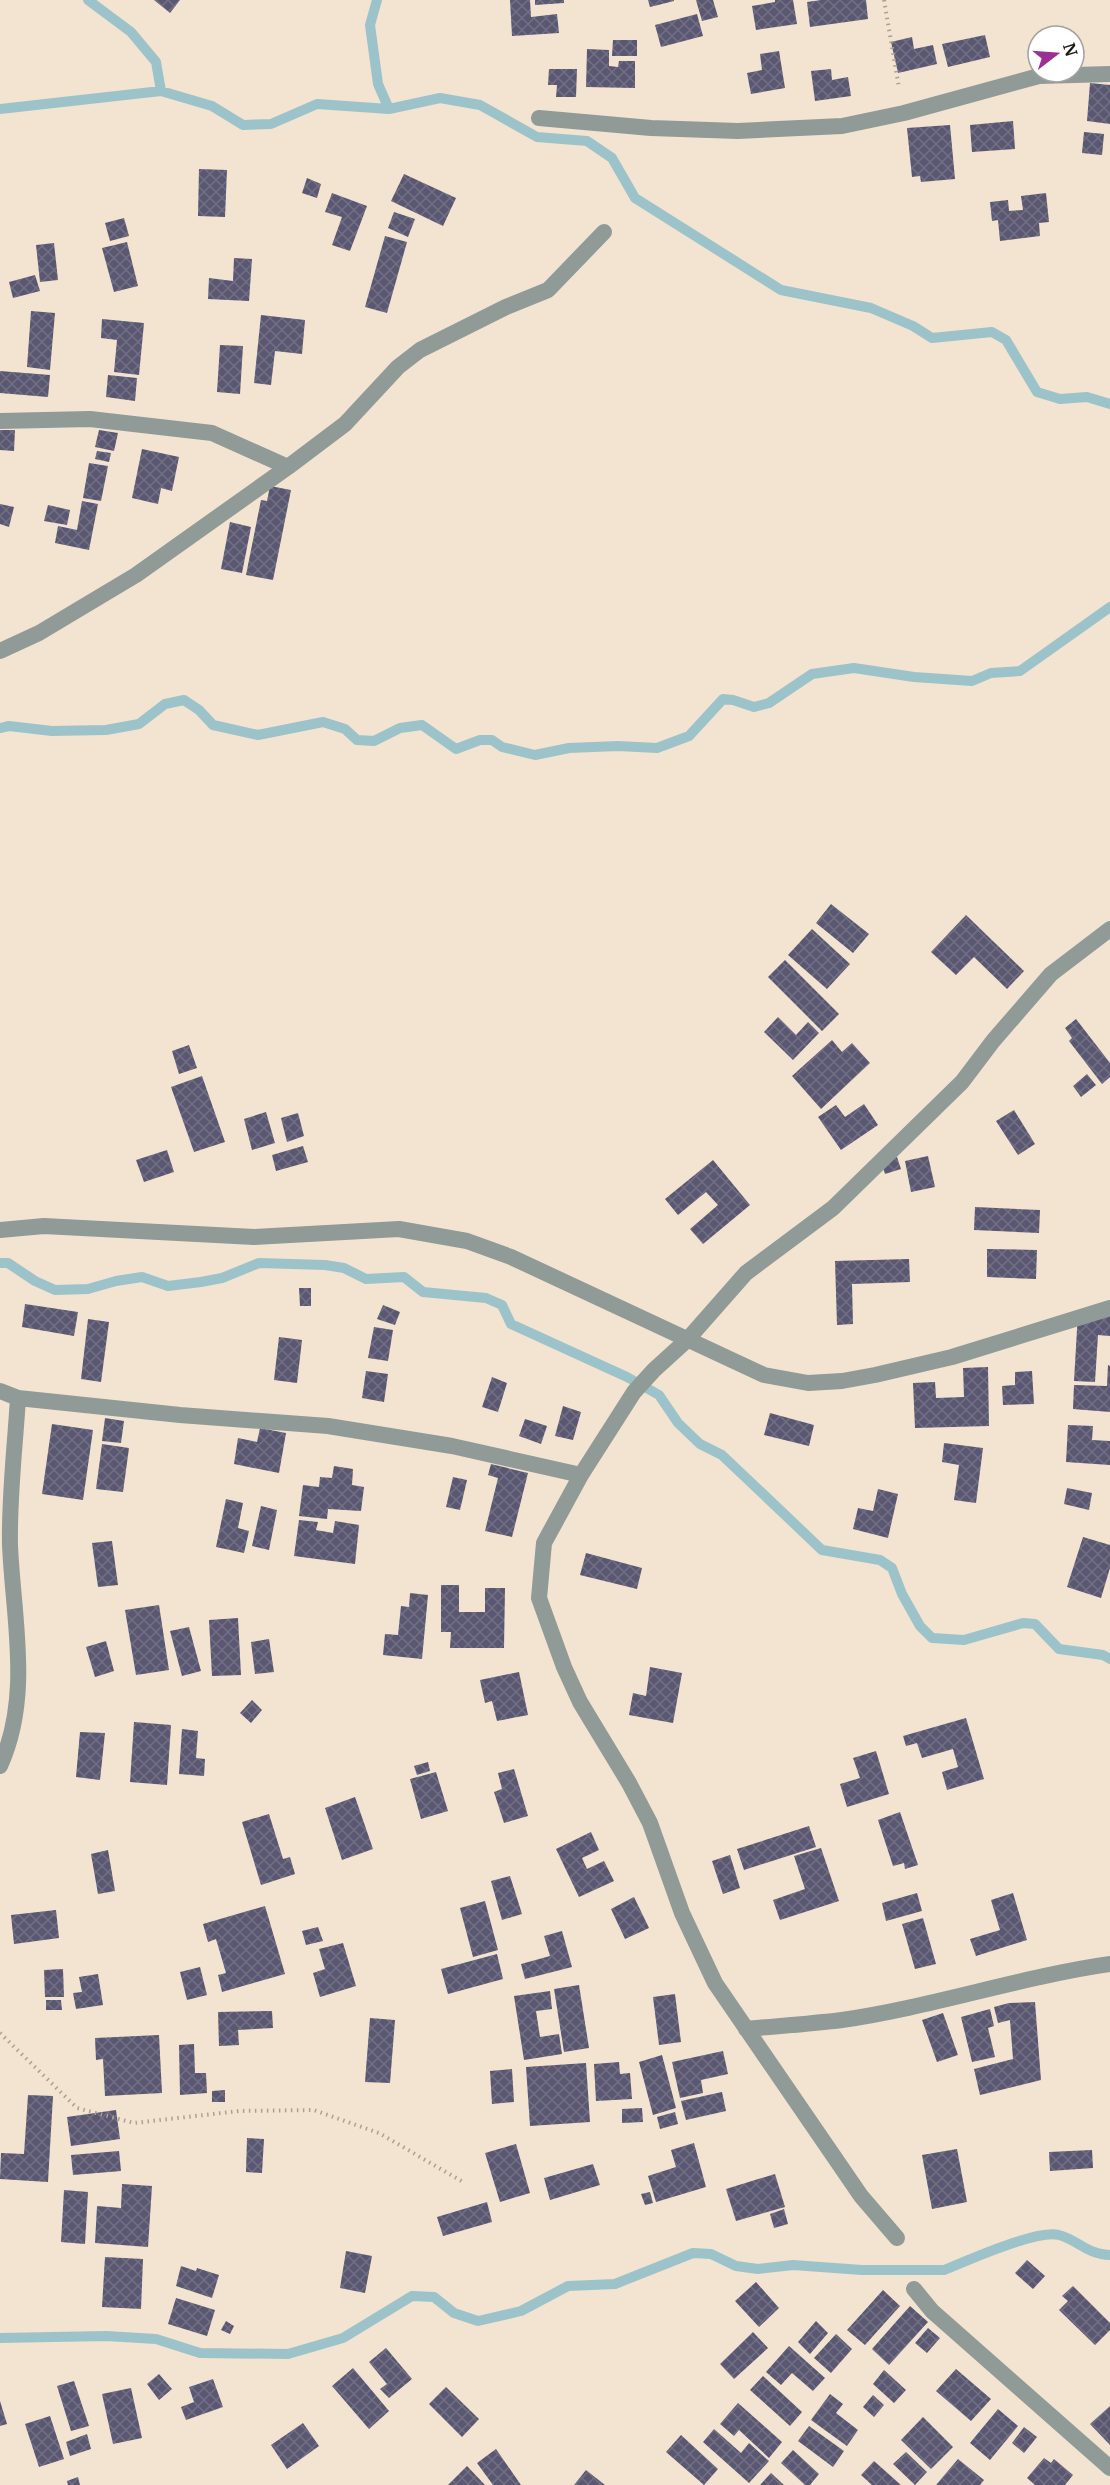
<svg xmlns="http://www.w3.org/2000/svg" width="1110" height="2485" font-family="Merriweather,serif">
<defs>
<pattern id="building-cross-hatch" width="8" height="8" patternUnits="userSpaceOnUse" patternTransform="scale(1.5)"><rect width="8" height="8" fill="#595771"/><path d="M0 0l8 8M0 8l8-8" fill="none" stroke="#727082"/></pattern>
</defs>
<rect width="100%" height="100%" fill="#f3e3d1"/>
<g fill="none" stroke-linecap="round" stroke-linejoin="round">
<path stroke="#9cc3ca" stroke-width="10" d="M88 0 131 32 156 62 161 91
M377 0 370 25 378 84 389 109
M0 109 161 91 212 106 243 125 271 124 317 104 389 109 440 98 480 105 537 137 587 141 612 158 635 198 781 290 871 308 913 326 932 338 992 332 1006 340 1037 392 1060 399 1087 397 1110 404
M0 728 9 726 52 731 106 730 139 724 165 704 184 700 199 710 213 725 258 735 323 722 345 729 357 740 374 741 400 728 422 725 456 749 480 740H492L502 747 535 755 569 748 618 746 657 748 689 736 723 699 733 700 754 707 769 703 812 674 854 668 914 677 972 681 991 673 1020 671 1110 607
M0 1263H8L35 1281 55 1290 88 1289 116 1281 142 1277 168 1286 201 1282 222 1278 259 1263 325 1265 344 1268 366 1279 404 1277 423 1292 486 1298 502 1305 511 1324 627 1377 659 1395 678 1423 700 1444 722 1455 822 1550 880 1560 892 1568 902 1594 920 1626 932 1638 964 1640 1023 1623 1035 1624 1059 1649 1103 1655 1110 1659
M0 2338 106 2336 156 2339 200 2353 288 2354 343 2338 412 2296 434 2297 454 2313 478 2321 521 2311 568 2286 615 2284 693 2253 711 2254 736 2266 758 2269 793 2265 862 2270H944C967 2261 1037 2229 1059 2235 1078 2240 1088 2255 1110 2255"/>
</g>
<path fill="url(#building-cross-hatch)" d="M154 0H180L170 13Z
M510 0H530L531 17 557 14 559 33 512 36Z
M535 0H564V3L535 5Z
M648 0H674V1L650 7Z
M696 0H713L718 17 702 21Z
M775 0H793L797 24 756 30 752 6 775 2Z
M821 0H866L868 19 810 27 807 2Z
M697 14 703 36 661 47 655 25Z
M985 35 990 57 948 67 942 44Z
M912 37 914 49 933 45 937 64 898 73 891 42Z
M613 40H637V56H612Z
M587 49 609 50V66L618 67 619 61H635V88L586 87Z
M779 51 785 88 751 94 747 73 762 70 760 54Z
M549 69H577L576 97H556L557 85H548Z
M831 69 832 80 848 77 851 96 815 101 811 71Z
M1090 83 1110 85V124L1087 121Z
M1013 121 1015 149 972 152 970 125Z
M950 125 955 179 921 182 920 176 912 177 907 128Z
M1084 132 1104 134 1102 155 1082 153Z
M199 169 227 170 225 217 198 216Z
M404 174 456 198 443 226 391 201Z
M307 178 321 184 317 198 302 193Z
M332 193 367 206 350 251 332 245 342 217 325 212Z
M1046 193 1049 222 1039 223 1040 236 1000 241 998 220 992 221 990 202 1008 200 1009 211 1023 210 1021 196Z
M394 212 415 219 408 237 388 228Z
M124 218 129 236 110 241 105 223Z
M385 236 407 242 387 313 365 307Z
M127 242 138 286 114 292 102 248Z
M54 243 58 280 40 282 36 245Z
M234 258 252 259 249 301 208 299 209 278 233 281Z
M35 275 40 291 13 298 9 282Z
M31 311 55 313 50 370 27 367Z
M261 315 305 320 302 354 275 351 271 385 254 383Z
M102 319 144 323 139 375 114 372 117 340 101 338Z
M220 345 243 346 240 394 217 392Z
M0 371 50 375 48 397 0 393Z
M108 375 137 378 135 401 106 397Z
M0 430H15L14 451 0 450Z
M99 430 118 433 114 451 95 447Z
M142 449 179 457 172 491 161 488 158 504 132 498Z
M97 451 111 453 109 462 95 459Z
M89 463 108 466 101 501 83 498Z
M270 486 291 490 273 580 246 575 261 500 267 501Z
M82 501 98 504 89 550 55 543 58 526 77 530Z
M0 504 14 507 9 527 0 524Z
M48 505 70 510 67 525 44 521Z
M230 522 251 527 242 573 221 569Z
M831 904 869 934 853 953 816 923Z
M966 915 1024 971 1007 989 974 957 956 975 931 952Z
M812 929 850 964 827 989 788 955Z
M785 960 839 1014 822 1031 768 977Z
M778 1017 796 1035 808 1022 819 1033 793 1060 764 1032Z
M1076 1019 1110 1063V1077L1102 1084 1069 1041 1072 1038 1065 1028Z
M832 1040 842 1052 852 1043 870 1063 821 1109 792 1076Z
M189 1045 197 1068 179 1074 172 1051Z
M1087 1074 1096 1085 1081 1097 1073 1086Z
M202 1076 225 1142 194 1152 171 1087Z
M864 1104 878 1125 841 1150 818 1117 836 1105 845 1117Z
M1014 1110 1035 1144 1018 1155 996 1121Z
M266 1112 275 1143 252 1150 244 1119Z
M298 1113 304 1136 287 1142 281 1118Z
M303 1146 308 1162 276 1171 272 1155Z
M167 1150 174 1172 144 1182 136 1160Z
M928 1156 935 1187 911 1192 905 1161Z
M897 1157 901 1169 885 1174 881 1162Z
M713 1160 750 1205 703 1244 690 1229 718 1205 706 1192 678 1215 665 1199Z
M975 1207 1040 1210 1039 1233 974 1230Z
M987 1249 1037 1250 1036 1279 987 1277Z
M909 1259 910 1282 852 1284 853 1324 837 1325 835 1261Z
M299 1288H311V1306H300Z
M25 1304 78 1312 74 1336 22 1327Z
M383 1305 400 1312 395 1325 377 1319Z
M1078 1312 1110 1314V1336L1098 1335 1095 1382 1074 1381Z
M88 1319 109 1322 101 1382 81 1379Z
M374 1327 393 1330 388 1361 368 1358Z
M279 1337 302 1340 297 1383 274 1380Z
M1108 1365 1110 1366V1412L1073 1409 1074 1385 1107 1386Z
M988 1367 989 1426 915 1428 913 1383 935 1382 936 1398 964 1397 963 1368Z
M366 1371 388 1374 384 1402 362 1398Z
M1032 1371 1034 1404 1003 1405 1002 1386 1015 1385V1372Z
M492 1377 507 1383 498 1412 482 1407Z
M563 1406 581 1412 573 1440 555 1436Z
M770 1413 814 1425 809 1446 764 1435Z
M105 1418 124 1421 121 1443 102 1441Z
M525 1419 547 1426 541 1444 519 1436Z
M52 1424 93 1430 83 1500 42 1494Z
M1068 1425 1093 1426 1092 1440 1110 1441V1465L1066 1462Z
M260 1428 286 1433 279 1473 234 1464 238 1438 257 1442Z
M944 1443 983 1448 976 1503 954 1500 959 1465 942 1462Z
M102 1444 129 1448 123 1492 96 1489Z
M491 1464 528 1473 512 1537 485 1531 498 1478 488 1475Z
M334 1466 353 1469 352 1485 364 1487 361 1511 328 1509 327 1519 299 1516 303 1485 319 1487 320 1477 332 1478Z
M453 1477 467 1480 460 1510 446 1507Z
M1067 1488 1092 1493 1089 1510 1064 1504Z
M878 1489 898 1494 888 1538 853 1529 858 1508 873 1511Z
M226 1499 243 1503 238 1528 249 1531 244 1553 216 1547Z
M261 1506 277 1510 269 1550 252 1546Z
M299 1520 318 1522 316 1530 333 1533 335 1521 359 1525 355 1564 294 1556Z
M1083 1537 1110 1545V1568L1101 1598 1067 1587Z
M112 1541 118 1585 98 1587 92 1543Z
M586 1553 642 1568 637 1589 580 1575Z
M441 1585H459V1612H485V1588H505L504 1648H450L451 1632H441Z
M410 1593 428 1595 422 1659 383 1655 385 1634 398 1635 401 1606 409 1607Z
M159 1605 169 1670 136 1675 125 1610Z
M238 1618 241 1675 212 1676 209 1620Z
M189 1627 201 1671 182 1676 170 1631Z
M269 1639 274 1672 255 1674 251 1642Z
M106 1641 114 1671 95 1677 86 1647Z
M650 1667 682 1673 673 1723 629 1715 633 1693 646 1696Z
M519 1672 528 1715 497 1721 492 1701 485 1703 480 1680Z
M252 1700 262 1710 251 1723 240 1713Z
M966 1718 984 1779 947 1790 942 1772 958 1767 953 1749 922 1758 917 1743 906 1746 903 1736Z
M134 1722 171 1725 167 1785 130 1782Z
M182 1729 198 1731 196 1758 205 1759 204 1776 179 1774Z
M80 1732 105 1733 100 1780 76 1777Z
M876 1751 889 1794 847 1807 840 1784 860 1778 853 1758Z
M428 1762 430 1771 417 1775 414 1766Z
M514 1769 528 1816 504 1823 494 1792 502 1789 498 1773Z
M436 1772 448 1811 421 1819 410 1779Z
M355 1797 373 1849 342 1860 325 1808Z
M900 1812 918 1865 905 1869 904 1863 893 1866 878 1820Z
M269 1814 283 1859 290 1857 295 1874 261 1885 242 1822Z
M809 1826 816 1847 744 1870 737 1849Z
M591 1832 599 1850 582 1858 587 1869 604 1861 614 1881 579 1897 556 1849Z
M821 1848 839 1901 780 1920 773 1900 805 1889 794 1856Z
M108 1850 115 1891 98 1894 91 1854Z
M730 1855 740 1888 723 1894 712 1861Z
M510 1876 522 1914 502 1920 491 1881Z
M917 1893 922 1911 886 1921 882 1903Z
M1013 1893 1027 1940 976 1956 970 1939 1000 1930 991 1900Z
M634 1897 649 1928 625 1939 611 1909Z
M485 1901 498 1950 473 1957 460 1908Z
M265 1906 285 1974 222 1992 218 1975 226 1973 216 1939 208 1942 203 1924Z
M56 1910 59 1938 14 1944 11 1915Z
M923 1918 936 1964 915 1969 902 1924Z
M318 1927 323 1941 306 1945 302 1931Z
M562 1931 572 1967 525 1979 521 1964 550 1956 544 1936Z
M343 1943 356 1986 320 1997 313 1973 325 1969 319 1949Z
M497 1954 503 1979 448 1994 441 1969Z
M200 1967 207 1995 187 2000 180 1972Z
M63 1969 64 1997H45L44 1970Z
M98 1974 103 2005 76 2009 73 1993 82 1992 79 1977Z
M579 1985 589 2048 564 2052 554 1989Z
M550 1991 552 2009 536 2011 540 2037 559 2034 562 2054 524 2060 514 1996Z
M675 1994 681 2042 659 2045 653 1997Z
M46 2000H61L62 2010H46Z
M1035 2002 1041 2080 980 2095 974 2069 1013 2059 1010 2020 998 2023 994 2007 1009 2003Z
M990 2009 994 2026 988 2028 995 2057 972 2062 961 2017Z
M272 2011 273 2028 238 2030 239 2045 219 2046 218 2012Z
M943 2013 958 2055 937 2062 922 2020Z
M370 2018 395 2020 390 2083 365 2082Z
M159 2035 162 2093 105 2096 103 2059 96 2060 95 2038Z
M194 2044 195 2073H206L207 2093 180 2095 179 2045Z
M723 2051 728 2074 701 2080 703 2093 680 2098 672 2062Z
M662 2055 676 2108 653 2115 639 2062Z
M619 2062 620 2074 630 2073 632 2099 596 2101 594 2064Z
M586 2063 590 2122 530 2126 526 2067Z
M512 2069 514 2102 492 2104 490 2071Z
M225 2090V2102H212V2091Z
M722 2092 726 2111 686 2120 681 2101Z
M28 2095 53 2096 48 2182 0 2179 1 2153 24 2154Z
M642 2108 643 2122 622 2123V2109Z
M116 2110 120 2139 71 2146 67 2117Z
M675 2112 678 2124 660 2129 657 2117Z
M247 2138 264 2139 262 2173 246 2172Z
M694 2143 706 2187 656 2202 648 2176 676 2167 671 2150Z
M516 2144 530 2193 500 2202 485 2153Z
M957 2149 967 2202 932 2209 922 2155Z
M1092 2150 1093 2168 1050 2171 1049 2152Z
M119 2151 121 2171 73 2175 71 2155Z
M593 2164 600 2185 550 2200 544 2178Z
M775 2174 785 2207 736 2221 726 2189Z
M122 2184 152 2186 148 2247 95 2243 97 2206 121 2208Z
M64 2190 88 2192 85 2244 61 2242Z
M650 2192 653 2203 645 2205 641 2194Z
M487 2202 492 2222 443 2236 437 2217Z
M784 2209 788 2224 774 2228 770 2214Z
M346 2251 372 2256 365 2293 340 2288Z
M105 2257 143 2259 141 2309 102 2307Z
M1027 2260 1045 2276 1033 2289 1015 2273Z
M181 2266 196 2271 197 2268 219 2275 212 2298 176 2286Z
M756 2282 779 2308 759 2327 735 2301Z
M1073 2286 1110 2323V2330L1095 2345 1059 2310 1068 2301 1062 2296Z
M883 2290 900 2306 865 2345 847 2330Z
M176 2298 215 2310 207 2336 168 2324Z
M910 2306 928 2322 889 2365 872 2349Z
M226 2321 234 2326 230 2334 221 2330Z
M816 2321 828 2333 810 2354 798 2342Z
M928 2328 940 2338 927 2353 915 2343Z
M753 2332 768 2348 734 2379 720 2364Z
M836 2334 852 2349 831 2373 814 2358Z
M789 2346 825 2378 813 2391 792 2373 781 2385 766 2372Z
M386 2348 412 2379 389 2398 380 2389 387 2384 369 2362Z
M353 2368 389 2411 369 2429 332 2386Z
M956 2369 991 2399 971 2421 936 2391Z
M884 2370 906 2390 894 2403 873 2384Z
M159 2374 172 2389 159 2400 147 2384Z
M763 2376 802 2412 790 2426 750 2390Z
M213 2379 223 2407 186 2420 181 2407 194 2402 189 2387Z
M74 2381 89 2426 71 2431 57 2386Z
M446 2387 479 2419 462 2437 429 2404Z
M131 2388 142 2438 113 2444 102 2394Z
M830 2394 843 2404 836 2413 858 2430 847 2446 811 2420Z
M873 2395 884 2405 874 2417 863 2407Z
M0 2401 7 2424 0 2426Z
M738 2403 782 2442 769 2458 739 2430 734 2436 720 2424Z
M1110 2406V2445L1090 2424Z
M998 2409 1018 2426 990 2460 970 2443Z
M50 2416 64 2459 39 2467 25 2424Z
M923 2417 953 2447 931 2469 901 2440Z
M303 2423 319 2446 287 2469 271 2445Z
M809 2426 844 2451 833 2467 798 2441Z
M1024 2427 1037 2437 1024 2453 1012 2443Z
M714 2429 741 2453 749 2443 769 2461 749 2483 703 2442Z
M87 2434 91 2449 70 2456 66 2442Z
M681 2435 718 2469 704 2485 666 2452Z
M496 2449 521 2485H493L477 2463Z
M793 2450 819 2474 810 2485H805L781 2463Z
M906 2452 927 2472 915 2485 893 2464Z
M1044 2458 1051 2463 1054 2459 1073 2475 1065 2485H1035L1027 2478Z
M958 2459 984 2480 980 2485H936Z
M874 2461 901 2485H872L861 2475Z
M467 2466 485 2485H448Z
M586 2470 605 2485H574Z
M771 2473 784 2485H760Z
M78 2477 80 2485H68L67 2481Z"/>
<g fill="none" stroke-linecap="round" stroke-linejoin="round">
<path stroke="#ada092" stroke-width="4" stroke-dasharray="1.5 4.5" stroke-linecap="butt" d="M884 0 899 88
M0 2033 77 2108 134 2123 239 2111 314 2110 379 2133 463 2182"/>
<path stroke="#909a96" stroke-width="16" d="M539 118 651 128 738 131 842 126 904 113 1039 76 1110 74
M0 421 90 419 212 433 288 467
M0 651 39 633 136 575 288 467 345 424 398 367 420 350 506 307 548 290 604 232
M0 1230 44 1226 254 1237 399 1229 467 1241 511 1257 764 1375 808 1383 842 1381 875 1375 952 1357 1110 1308
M0 1391 18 1398 180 1415 328 1426 452 1446 581 1475
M0 1766C32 1696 13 1618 10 1545 9 1496 15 1447 18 1398
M746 2029C778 2026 810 2024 842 2020 932 2007 1020 1977 1110 1964
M897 2238 861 2196 715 1983 682 1913 650 1823 629 1783 580 1702 564 1667 539 1598 544 1543 581 1475 634 1392 654 1370 687 1340 746 1273 833 1208 962 1082 993 1041 1051 974 1110 929
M914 2289 932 2311 1110 2468"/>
</g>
<g transform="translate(1056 54) rotate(73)"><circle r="28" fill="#ffffff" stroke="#a4a29f" stroke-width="1.5"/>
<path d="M0-4.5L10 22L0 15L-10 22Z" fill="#9a3092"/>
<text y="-9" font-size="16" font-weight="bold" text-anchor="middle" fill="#1c1610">N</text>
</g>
</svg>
